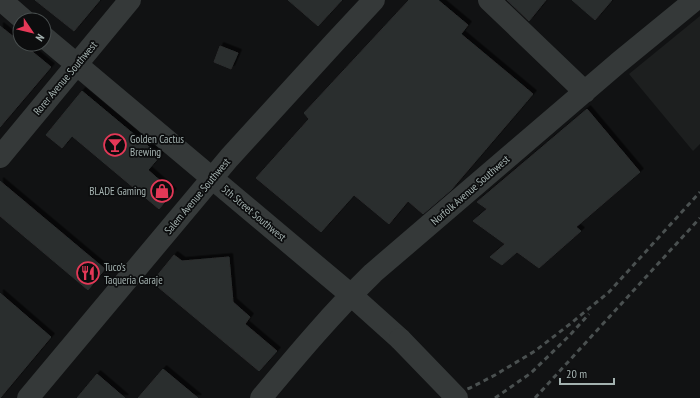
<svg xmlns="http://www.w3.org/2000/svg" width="700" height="398" font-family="'PT Sans Narrow',sans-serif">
<defs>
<filter id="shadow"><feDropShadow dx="3.5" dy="-3.5" stdDeviation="0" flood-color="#0009"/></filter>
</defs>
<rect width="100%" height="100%" fill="#111213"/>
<path fill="#1d1f1f" d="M700 16V144L693 151 629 74Z"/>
<path fill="#2c2e2f" stroke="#2b2e2e" filter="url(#shadow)" d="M35 0H100L74 31Z
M288 0H342L318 26Z
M409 0H438L468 25 461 34 533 94 451 190 423 214 408 201 389 224 354 195 321 232 256 178 309 119 304 113Z
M507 0H546L529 21Z
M572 0H612L595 20Z
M0 26 20 42V44H23L51 67 0 127Z
M220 46 238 53 231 69 214 62Z
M82 91 160 156 148 170 173 192 159 209 72 136 62 148 46 135Z
M587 109 640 172 576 227 581 231 539 268 517 252 502 265 490 257 505 244 473 221 487 209 477 202Z
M0 181 105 269 88 290 0 216Z
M174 255 182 261 229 257 233 302 250 317 245 324 277 351 259 371 152 282Z
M0 293 51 337 0 398Z
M163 369 198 398H138Z
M97 374 125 398H77Z"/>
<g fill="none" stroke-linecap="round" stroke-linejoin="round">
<path stroke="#353939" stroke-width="22" d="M1 0 24 20
M489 0 585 92
M44 37 351 295 400 339
M0 157 130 0
M28 398 229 158 334 43 374 0
M261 398C297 355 333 312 373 273L618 63 695 0"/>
<path stroke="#4a5050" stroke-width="3" stroke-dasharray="5 4" stroke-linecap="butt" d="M442 398 470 388 495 375 535 351 570 324 609 292 700 192
M495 398 531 373 570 335 589 314
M535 398 700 218"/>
<path stroke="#353939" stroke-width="22" d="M400 339 457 398"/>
</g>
<defs>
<g id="bar-ring" transform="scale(1.15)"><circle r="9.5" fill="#0c0d0e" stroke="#e43857" stroke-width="1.5"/><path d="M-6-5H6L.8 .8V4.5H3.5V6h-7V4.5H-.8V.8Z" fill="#e43857"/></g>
<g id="shop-ring" transform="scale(1.15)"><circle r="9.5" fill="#0c0d0e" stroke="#e43857" stroke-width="1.5"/><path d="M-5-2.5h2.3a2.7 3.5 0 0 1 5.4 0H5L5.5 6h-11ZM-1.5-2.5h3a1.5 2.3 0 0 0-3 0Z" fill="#e43857"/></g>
<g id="restaurant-ring" transform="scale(1.15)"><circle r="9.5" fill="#0c0d0e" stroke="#e43857" stroke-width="1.5"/><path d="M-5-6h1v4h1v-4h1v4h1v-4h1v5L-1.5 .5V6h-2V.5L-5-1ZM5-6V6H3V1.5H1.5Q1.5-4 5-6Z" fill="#e43857"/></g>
</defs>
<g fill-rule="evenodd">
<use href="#bar-ring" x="115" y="145"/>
<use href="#shop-ring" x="162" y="191"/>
<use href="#restaurant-ring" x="88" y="273"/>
</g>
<g text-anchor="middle" stroke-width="3.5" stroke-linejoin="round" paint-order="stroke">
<g font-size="11" fill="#a4b2b0" stroke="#0c0d0e">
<text transform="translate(65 78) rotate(-50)" y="4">Rorer Avenue Southwest</text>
<text transform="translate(470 190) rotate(-41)" y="4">Norfolk Avenue Southwest</text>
<text transform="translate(197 196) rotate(-50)" y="4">Salem Avenue Southwest</text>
<text transform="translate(254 213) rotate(40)" y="4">5th Street Southwest</text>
</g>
<g font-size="11" fill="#a4b2b0" stroke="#0c0d0e" text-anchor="start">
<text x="130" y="143">Golden Cactus<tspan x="130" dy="13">Brewing</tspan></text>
<text x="146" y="195" text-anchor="end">BLADE Gaming</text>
<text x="104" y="271">Tuco’s<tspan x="104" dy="13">Taqueria Garaje</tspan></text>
</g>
</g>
<g transform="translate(32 32) rotate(125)"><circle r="19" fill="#0c0d0e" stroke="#494f4f"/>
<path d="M0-3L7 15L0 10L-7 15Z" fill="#e43857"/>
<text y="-6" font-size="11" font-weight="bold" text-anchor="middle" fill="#a4b2b0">N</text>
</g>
<path d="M560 378v6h54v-6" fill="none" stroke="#a4b2b0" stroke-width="2"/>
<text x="566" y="378" font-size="12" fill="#a4b2b0" stroke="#0c0d0e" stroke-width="3" paint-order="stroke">20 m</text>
</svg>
